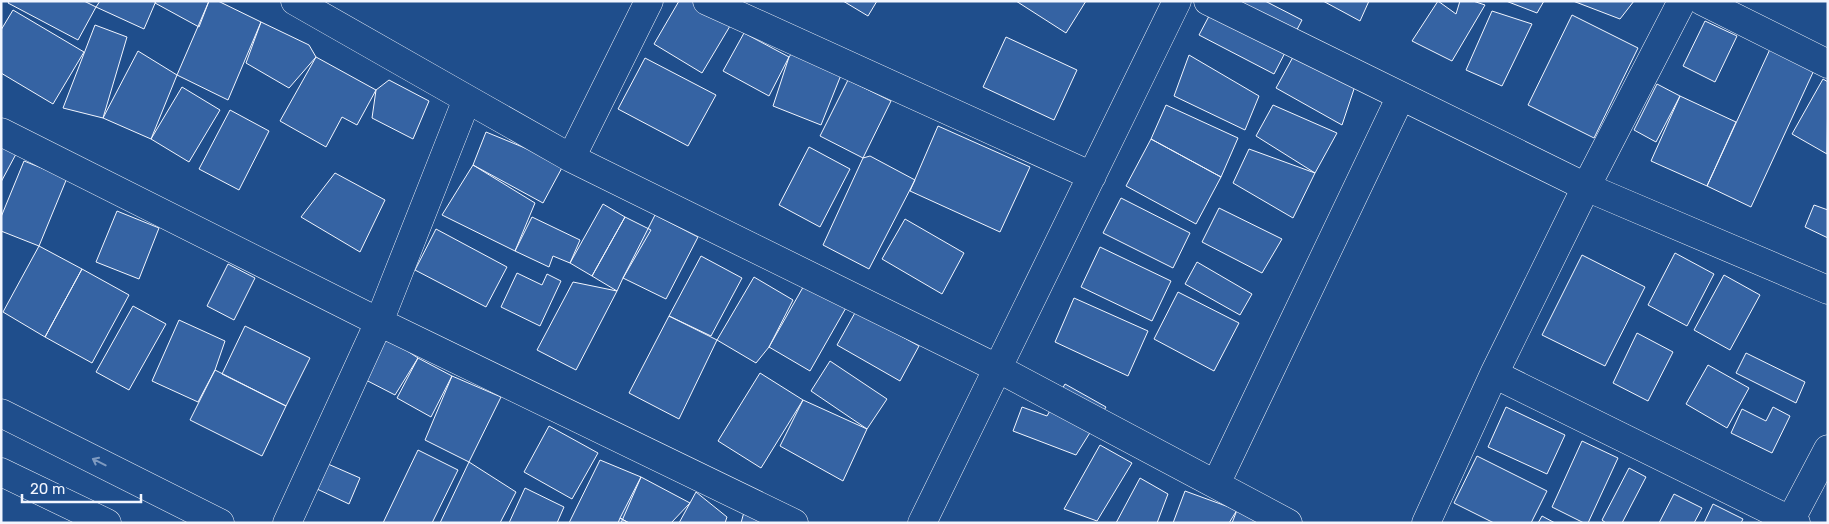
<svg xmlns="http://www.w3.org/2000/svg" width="1829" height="524" font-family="Rubik,sans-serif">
<rect width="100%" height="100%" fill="#1f4e8c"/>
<path fill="#3563a3" stroke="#f2f6ff" d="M9 1H84L96 7 78 40 8 3Z
M100 1H156L144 29 96 7Z
M156 1H209L199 27 155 3Z
M209 1H218L261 22 228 100 177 75Z
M679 1H701L733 21 702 73 654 44Z
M843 1H877L868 16Z
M1016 1H1086L1066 33Z
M1217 1H1265L1302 20 1274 74 1199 35Z
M1323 1H1369L1360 21Z
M1438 1 1456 14 1460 1H1473L1485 5 1452 61 1412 41Z
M1506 1H1544L1537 13Z
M1573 1H1634L1620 19Z
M13 10 84 52 53 104 1 73V30Z
M1492 11 1532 24 1502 86 1466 70Z
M1572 15 1638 48 1594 138 1528 105Z
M1705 21 1737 36 1715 82 1683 66Z
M261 22 309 45 316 57 289 88 246 63Z
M95 25 127 37 103 118 63 108Z
M744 33 789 57 769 96 723 71Z
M1006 37 1077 70 1054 120 983 87Z
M797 46 845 65 821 125 773 106 789 57Z
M1771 47 1815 68 1751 207 1707 186Z
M138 51 177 75 151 139 103 118Z
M1189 55 1259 96 1245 130 1174 96Z
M316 57 376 90 357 125 342 117 326 147 280 121Z
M1293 57 1356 83 1342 125 1276 88Z
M645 58 716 95 688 146 618 109Z
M1823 79 1828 82 1827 154 1792 134Z
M389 80 429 101 413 139 372 118 376 90Z
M848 80 891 101 863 158 820 136Z
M1657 84 1680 96 1656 142 1634 130Z
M182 87 220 110 189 162 151 139Z
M1680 96 1736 122 1707 186 1651 161Z
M1166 105 1238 138 1221 177 1151 139Z
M1273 105 1337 133 1315 173 1256 136Z
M230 110 269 131 239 190 199 169Z
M938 126 1030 167 1000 232 910 191Z
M486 132 564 164 543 203 473 165Z
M1151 139 1221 177 1196 224 1126 186Z
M1 146 16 154 1 182Z
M809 147 850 169 820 227 779 205Z
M1249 149 1315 173 1293 218 1233 183Z
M870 156 915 180 869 269 823 245 863 158Z
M24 161 67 178 39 246 1 231V217Z
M473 165 535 203 515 251 442 215Z
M335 173 385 200 360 252 301 217Z
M1121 198 1190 233 1173 268 1103 233Z
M603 204 625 217 592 276 570 263Z
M1814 205 1828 210V238L1805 227Z
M1219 208 1282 239 1262 273 1202 242Z
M117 211 159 228 139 279 96 262Z
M655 215 698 237 666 299 623 278Z
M532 217 580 240 570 263 553 256 549 267 515 251Z
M625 217 651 230 623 278 617 291 592 276Z
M905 219 964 253 942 294 882 259Z
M436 229 507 267 486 307 415 270Z
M39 246 82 269 45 337 3 312Z
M1100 247 1171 281 1152 321 1081 287Z
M1675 253 1714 274 1687 326 1648 305Z
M1582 255 1645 287 1605 366 1542 335Z
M701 256 742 278 711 336 669 316Z
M1197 262 1252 294 1240 315 1185 284Z
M228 264 255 278 234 320 207 306Z
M82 269 129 295 92 363 45 337Z
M517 273 542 285 547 274 561 281 540 326 501 307Z
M1724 275 1760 295 1730 350 1694 330Z
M754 277 793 300 769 347 756 363 717 340Z
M573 282 617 291 576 370 537 350Z
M806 282 847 306 810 371 769 347Z
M1178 292 1239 323 1214 371 1154 339Z
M1074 298 1148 331 1128 376 1055 342Z
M133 306 166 324 129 390 96 372Z
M856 311 919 346 900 381 837 345Z
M669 316 717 340 679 419 629 393Z
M179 320 225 341 215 370 198 402 152 381Z
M245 326 310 358 286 406 222 374Z
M1637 333 1673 352 1648 401 1613 383Z
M383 335 418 358 395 395 362 378Z
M1746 353 1805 382 1796 403 1736 373Z
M418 358 452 376 431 417 397 398Z
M830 361 887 399 867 429 811 391Z
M1708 365 1749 388 1727 428 1686 404Z
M215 370 286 406 262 456 190 420Z
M760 373 803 400 761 468 718 441Z
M452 376 501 397 469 462 425 440Z
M1065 384 1106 407 1076 455 1013 431 1022 407 1047 416Z
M803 400 867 429 843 481 780 446Z
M1506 407 1565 435 1547 474 1488 447Z
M1773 407 1790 416 1772 453 1731 433 1742 409 1766 421Z
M549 426 598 453 572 499 524 472Z
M1582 441 1618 458 1588 523H1584L1552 507Z
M1100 445 1132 463 1097 521 1064 509Z
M418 450 458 470 432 523H383Z
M1477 456 1547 491 1531 523H1494L1454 503Z
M600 460 641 477 621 523H569Z
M469 462 516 492 500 523H440Z
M328 464 360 478 349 504 317 489Z
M1629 468 1646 477 1622 523H1606L1602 520Z
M641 477 690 503 671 523H629L620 518Z
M1140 478 1168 494 1157 523H1116Z
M525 488 564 507 557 523H509Z
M1185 491 1237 510 1229 523H1173Z
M696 492 727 517 725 523H679Z
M1674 494 1702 508 1694 523H1659Z
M1713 504 1743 519 1741 523H1704Z
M1237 510 1259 523H1232Z
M744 512 765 523H741Z
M1542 516 1555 523H1538Z
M620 518 629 523H618Z"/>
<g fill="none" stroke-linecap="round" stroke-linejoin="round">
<g stroke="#f2f6ff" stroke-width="29">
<path id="minor" d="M707 1 1092 176
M1208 1 1586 187 1828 290
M1702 1 1828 64
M467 99 571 158 997 368 1288 523
M1 132 379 322 794 523
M571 158 649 1
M1494 374 1796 523
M1216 484 1401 96
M287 523 379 322 467 99 295 1
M922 523 1177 1
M1426 523 1494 374 1586 187 1682 1
M1789 523 1828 449"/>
</g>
<g stroke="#f2f6ff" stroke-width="29">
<path id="secondary" d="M1 413 220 523
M1 472 107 523"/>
</g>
<use href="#minor" stroke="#1f4e8c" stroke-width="28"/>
<use href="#secondary" stroke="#1f4e8c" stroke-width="28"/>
</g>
<defs><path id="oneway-shaft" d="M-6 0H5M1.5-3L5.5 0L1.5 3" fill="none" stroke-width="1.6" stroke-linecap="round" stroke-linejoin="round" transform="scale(1.25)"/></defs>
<use stroke="#7e9ac0" href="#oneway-shaft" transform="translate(99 462) rotate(-153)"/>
<rect width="1829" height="524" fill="none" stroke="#f2f6ff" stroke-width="5"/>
<path d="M22 494v8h119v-8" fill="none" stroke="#f2f6ff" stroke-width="2.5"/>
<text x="30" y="494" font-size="15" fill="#f2f6ff" stroke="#1f4e8c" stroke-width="4" paint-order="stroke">20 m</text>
</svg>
